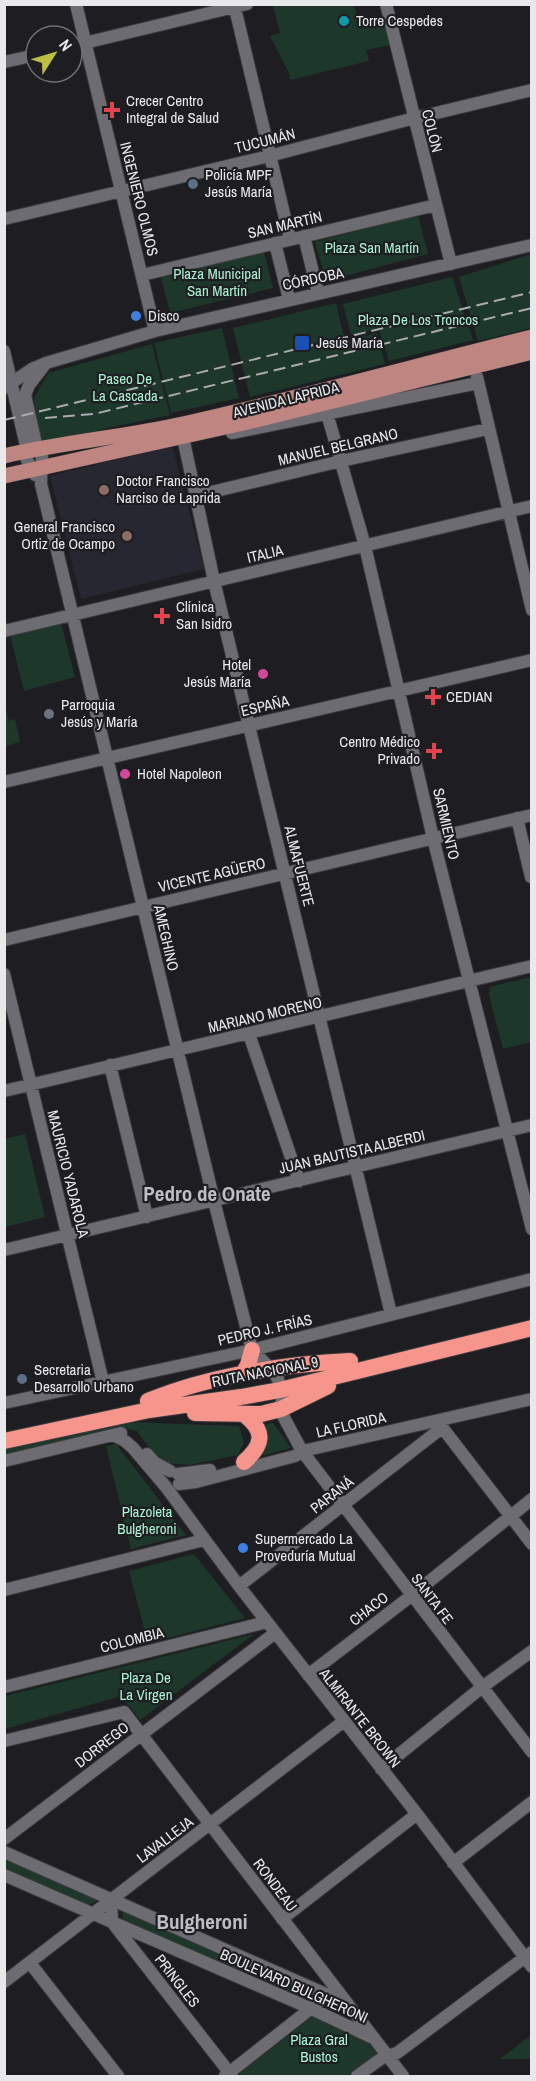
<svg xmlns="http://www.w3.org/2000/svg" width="536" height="2081" font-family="'Archivo Narrow',sans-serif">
<rect width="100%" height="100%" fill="#1e1e22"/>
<path fill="#262730" d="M168 447 173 449 204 569 81 599 50 476Z"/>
<path fill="#1d372b" d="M273 5H354L359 26 390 20 396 44 366 50 369 61 290 80 289 73 270 36 280 33Z
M418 215 428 254 326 281 315 242Z
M264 252 273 288 170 313 161 277Z
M531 254V328L478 341 459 277Z
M452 277 473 340 389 361 379 329 351 335 343 304Z
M336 303 345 341 377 333 385 364 250 397 233 328Z
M222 328 239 398 171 413 154 343Z
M152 344 170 415 103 429 41 445 35 416 34 398 48 373Z
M61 623 75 677 24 691 10 635Z
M4 702 9 721 15 719 20 742 5 746Z
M531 977V1042L503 1049 489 995 490 987Z
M25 1134 45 1217 5 1227V1139Z
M125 1422 239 1426 244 1442 238 1455 189 1465 159 1462 137 1431 123 1428 5 1454 4 1447Z
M273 1423 291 1448 260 1456 262 1425Z
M116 1444 186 1535 131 1549 106 1446Z
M194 1554 245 1618 148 1643 129 1571Z
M254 1634 140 1720 121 1696 5 1729V1696Z
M5 1857 100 1899 89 1905 5 1868Z
M122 1909 319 1996 308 2000 123 1921Z
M313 2016 364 2038 377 2054 347 2076H242L240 2073Z
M531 2035V2059H500Z"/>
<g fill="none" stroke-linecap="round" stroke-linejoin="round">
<g stroke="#3a3a3d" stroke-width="14">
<path id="minor" d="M76 4 155 331
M234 4 290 239
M386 4 451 264
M72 46 247 4
M4 62 36 55
M4 219 269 156 407 120 532 90
M304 236 318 293
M275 243 289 299
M142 275 436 205
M4 351 27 450V460L35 475
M46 363 29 385 25 395 37 448 42 457 41 484 214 1201 252 1350 270 1368 278 1379 282 1397 281 1412 302 1451 532 1752
M477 377 532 610
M4 388 32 369 46 363 155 331 532 245
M322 396 365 546 433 838 532 1229
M181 428 214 581 391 1314
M232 433 478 383
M195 496 341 461 488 429
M4 631 532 506
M4 782 532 660
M517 818 531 877
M4 940 532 815
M4 974 103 1382
M249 1034 299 1181
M110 1065 147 1217
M4 1091 532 966
M4 1250 532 1125
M4 1403 252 1350 532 1279
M438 1422 532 1544
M113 1435 125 1441 133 1448 166 1487 239 1586 417 1814 532 1967
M147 1454 154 1462 170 1471
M4 1461 121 1433
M178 1474 210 1470
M179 1484 196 1482 295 1456 302 1451 316 1448 532 1399
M239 1586 443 1427
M4 1590 204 1540
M308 1675 411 1596 532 1499
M4 1687 267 1622
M4 1741 124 1712 403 2076
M381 1769 481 1688 532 1651
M4 1839 275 1633
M4 1852 328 1995 339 1992
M453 1863 532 1802
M4 1875 312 2009 371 2037
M111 1899 112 1922 232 2076
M282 1919 417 1814
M30 1963 118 2076
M4 1982 344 1721
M225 2076 328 1995
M357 2076 382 2058 397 2053 532 1952"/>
</g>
<g stroke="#3a3a3d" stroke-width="16">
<path id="major" d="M4 456C64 442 124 437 183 424 300 398 415 366 532 337
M4 476 248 422 532 352"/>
</g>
<g stroke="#3a3a3d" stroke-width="18">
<path id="highway" d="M243 1374 248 1365 252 1350
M148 1401C208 1376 285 1364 350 1361
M195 1413 261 1414 281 1409 328 1386
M4 1441 149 1410 241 1397 280 1390 532 1328
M244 1462C263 1445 266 1432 245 1415"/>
</g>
<use href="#minor" stroke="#6c6c72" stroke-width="12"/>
<use href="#major" stroke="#be8581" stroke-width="15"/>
<use href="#highway" stroke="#f5958b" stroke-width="16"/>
<path stroke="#ababaf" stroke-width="2" stroke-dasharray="12 6" stroke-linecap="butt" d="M45 418 94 414 532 308
M4 420 532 292"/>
</g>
<circle fill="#0f9aa8" stroke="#1e1e22" stroke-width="2" cx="344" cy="21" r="6"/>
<g fill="#e0444e" stroke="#1e1e22" stroke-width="2">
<path d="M109 101h6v6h6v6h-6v6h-6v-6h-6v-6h6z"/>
<path d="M159 607h6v6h6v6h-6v6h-6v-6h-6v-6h6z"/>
<path d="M430 688h6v6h6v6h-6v6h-6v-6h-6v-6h6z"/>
<path d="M431 742h6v6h6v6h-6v6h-6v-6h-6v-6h6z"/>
</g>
<g fill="#5c6f8a" stroke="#1e1e22" stroke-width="2">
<circle cx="193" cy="184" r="6"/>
<circle cx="22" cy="1379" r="6"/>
</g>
<g fill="#3f7fe0" stroke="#1e1e22" stroke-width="2">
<circle cx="136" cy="316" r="6"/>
<circle cx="243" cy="1548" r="6"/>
</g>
<rect fill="#1a4fb4" stroke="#1e1e22" stroke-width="2" x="294" y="335" width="16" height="16" rx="3"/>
<g fill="#8d6e63" stroke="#1e1e22" stroke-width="2">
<circle cx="104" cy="490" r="6"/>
<circle cx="127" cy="536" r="6"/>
</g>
<g fill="#d1479c" stroke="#1e1e22" stroke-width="2">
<circle cx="263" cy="674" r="6"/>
<circle cx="125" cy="774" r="6"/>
</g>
<circle fill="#6b7280" stroke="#1e1e22" stroke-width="2" cx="49" cy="714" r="6"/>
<g text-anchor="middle" stroke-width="4.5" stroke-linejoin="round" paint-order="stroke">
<g font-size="15" fill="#e9e9ec" stroke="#1e1e22" text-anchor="start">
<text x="356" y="26">Torre Cespedes</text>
<text x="126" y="106">Crecer Centro<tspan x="126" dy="17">Integral de Salud</tspan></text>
<text x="205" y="180">Policía MPF<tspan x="205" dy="17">Jesús María</tspan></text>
<text x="148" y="321">Disco</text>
<text x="316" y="348">Jesús María</text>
<text x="116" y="486">Doctor Francisco<tspan x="116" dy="17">Narciso de Laprida</tspan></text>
<text x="115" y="532" text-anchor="end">General Francisco<tspan x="115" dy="17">Ortiz de Ocampo</tspan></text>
<text x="176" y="612">Clínica<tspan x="176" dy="17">San Isidro</tspan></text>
<text x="251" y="670" text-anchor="end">Hotel<tspan x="251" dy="17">Jesús María</tspan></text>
<text x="446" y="702">CEDIAN</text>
<text x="61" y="710">Parroquia<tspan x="61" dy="17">Jesús y María</tspan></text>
<text x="420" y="747" text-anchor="end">Centro Médico<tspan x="420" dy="17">Privado</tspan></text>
<text x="137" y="779">Hotel Napoleon</text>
<text x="34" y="1375">Secretaria<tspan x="34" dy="17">Desarrollo Urbano</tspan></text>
<text x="255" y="1544">Supermercado La<tspan x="255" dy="17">Proveduría Mutual</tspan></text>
</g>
<g font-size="15" fill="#e9e9ec" stroke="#1e1e22">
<text transform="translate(432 131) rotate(76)" y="5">COLÓN</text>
<text transform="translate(265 141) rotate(-14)" y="5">TUCUMÁN</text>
<text transform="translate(139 199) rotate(76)" y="5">INGENIERO OLMOS</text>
<text transform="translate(285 225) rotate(-13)" y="5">SAN MARTÍN</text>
<text transform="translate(313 279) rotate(-12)" y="5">CÓRDOBA</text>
<text transform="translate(286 400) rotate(-14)" y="5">AVENIDA LAPRIDA</text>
<text transform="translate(338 447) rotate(-13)" y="5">MANUEL BELGRANO</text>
<text transform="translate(265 554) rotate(-13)" y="5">ITALIA</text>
<text transform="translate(265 706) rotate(-13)" y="5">ESPAÑA</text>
<text transform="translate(446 824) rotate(77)" y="5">SARMIENTO</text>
<text transform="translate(299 866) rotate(76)" y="5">ALMAFUERTE</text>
<text transform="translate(212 875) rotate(-13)" y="5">VICENTE AGÜERO</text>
<text transform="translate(166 938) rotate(77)" y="5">AMEGHINO</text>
<text transform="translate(265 1015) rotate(-13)" y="5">MARIANO MORENO</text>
<text transform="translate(352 1152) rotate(-13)" y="5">JUAN BAUTISTA ALBERDI</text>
<text transform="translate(68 1174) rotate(76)" y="5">MAURICIO YADAROLA</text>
<text transform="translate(265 1330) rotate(-13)" y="5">PEDRO J. FRÍAS</text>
<text transform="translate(265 1372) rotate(-11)" y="5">RUTA NACIONAL 9</text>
<text transform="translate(351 1425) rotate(-13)" y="5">LA FLORIDA</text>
<text transform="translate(332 1495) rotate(-38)" y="5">PARANÁ</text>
<text transform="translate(432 1599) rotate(53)" y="5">SANTA FE</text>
<text transform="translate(369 1609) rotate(-38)" y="5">CHACO</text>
<text transform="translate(132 1640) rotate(-14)" y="5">COLOMBIA</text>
<text transform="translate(360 1718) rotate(52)" y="5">ALMIRANTE BROWN</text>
<text transform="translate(102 1745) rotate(-38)" y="5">DORREGO</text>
<text transform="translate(165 1840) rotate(-37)" y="5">LAVALLEJA</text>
<text transform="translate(275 1885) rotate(53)" y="5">RONDEAU</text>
<text transform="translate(177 1981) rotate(52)" y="5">PRINGLES</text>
<text transform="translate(294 1986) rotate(24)" y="5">BOULEVARD BULGHERONI</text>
</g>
<g font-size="15" fill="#a9f3d0" stroke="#1e1e22">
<text x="372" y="253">Plaza San Martín</text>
<text x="217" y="279">Plaza Municipal<tspan x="217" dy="17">San Martín</tspan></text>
<text x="418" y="325">Plaza De Los Troncos</text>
<text x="125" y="384">Paseo De<tspan x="125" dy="17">La Cascada</tspan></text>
<text x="147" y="1517">Plazoleta<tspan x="147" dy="17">Bulgheroni</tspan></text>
<text x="146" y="1683">Plaza De<tspan x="146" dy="17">La Virgen</tspan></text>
<text x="319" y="2045">Plaza Gral<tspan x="319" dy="17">Bustos</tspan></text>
</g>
<g font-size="21" font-weight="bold" fill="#bebfc5" stroke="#1e1e22">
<text x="207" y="1201">Pedro de Onate</text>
<text x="202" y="1929">Bulgheroni</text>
</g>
</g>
<rect width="536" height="2081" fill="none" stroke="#e9e9ec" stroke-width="12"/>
<g transform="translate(54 54) rotate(53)"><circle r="28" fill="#1e1e22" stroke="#6f6f73" stroke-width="1.5"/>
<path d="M0-4.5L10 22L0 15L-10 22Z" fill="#bbc045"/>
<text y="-9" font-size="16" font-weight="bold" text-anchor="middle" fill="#e9e9ec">N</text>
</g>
</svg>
